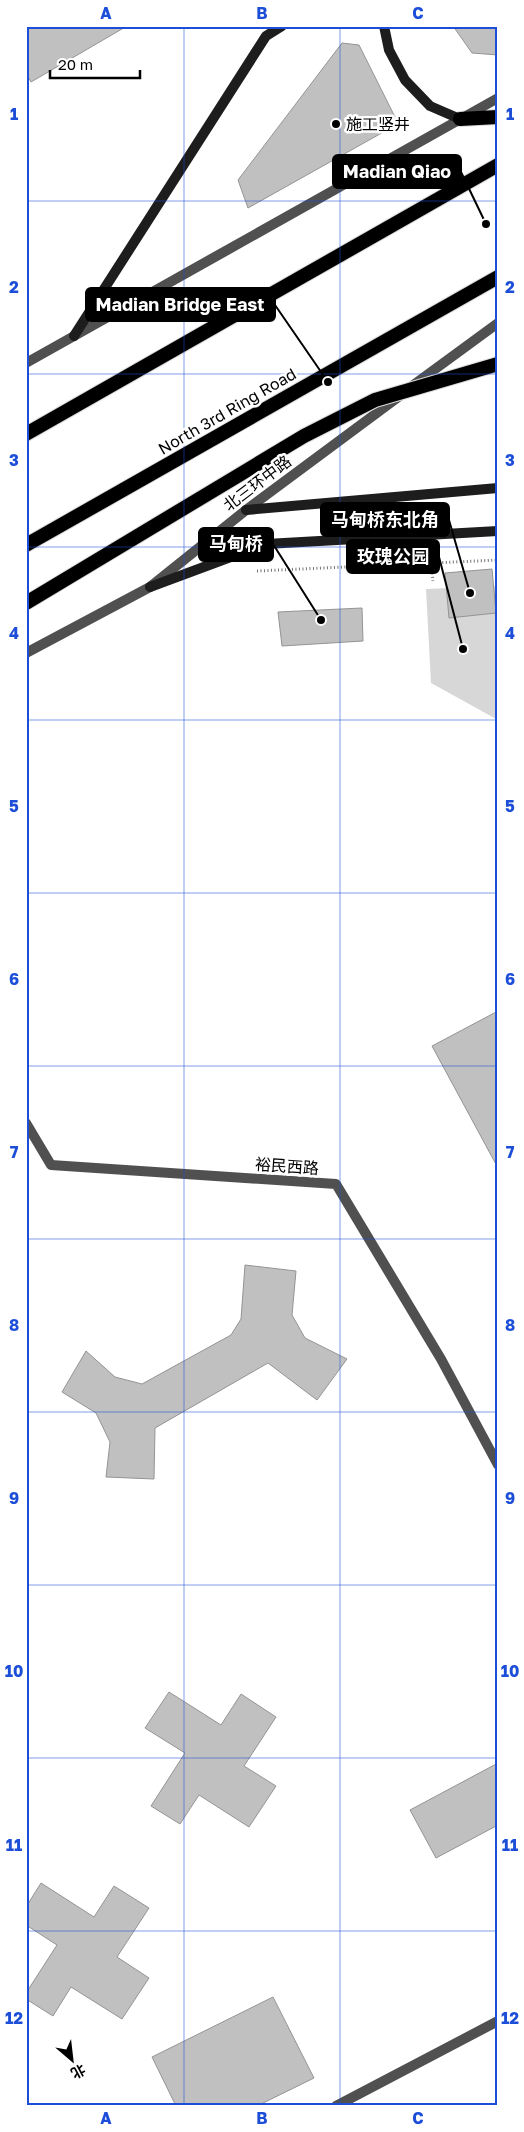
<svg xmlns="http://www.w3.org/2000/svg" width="524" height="2132" font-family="'Golos Text','Noto Sans SC',sans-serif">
<rect width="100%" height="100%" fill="#fff"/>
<path fill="#d7d7d7" d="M498 586V720L431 683 426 589Z"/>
<path fill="#c0c0c0" stroke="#949494" d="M26 26H127L31 82 26 73Z
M453 26H498V55L472 53Z
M342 43 359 45 395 117 387 130 248 208 238 180Z
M492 569 496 613 449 618 445 573Z
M362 608 363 641 282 646 278 612Z
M498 1011V1168L432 1046Z
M245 1265 296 1271 292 1315 305 1338 347 1359 317 1400 268 1363 155 1428 154 1479 106 1477 110 1442 96 1413 62 1392 86 1351 115 1377 142 1384 231 1335 241 1319Z
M169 1692 221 1725 241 1694 276 1717 244 1766 276 1786 249 1827 199 1795 180 1824 151 1806 185 1753 145 1728Z
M498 1763V1825L436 1858 410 1810Z
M41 1883 94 1917 114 1886 149 1908 117 1957 149 1978 122 2019 71 1987 53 2016 26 1999V1993L57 1945 26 1925V1907Z
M273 1997 314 2078 257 2106H176L152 2057Z"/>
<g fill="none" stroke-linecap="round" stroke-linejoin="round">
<g stroke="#dbdbdb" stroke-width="16">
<path id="trunk" d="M460 119 498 117
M26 434 498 165
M26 545 498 277"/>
</g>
<path stroke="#727272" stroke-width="3" stroke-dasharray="1 2.5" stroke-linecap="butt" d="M431 563 433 581
M257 571 498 560"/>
<path stroke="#505050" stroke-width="10" d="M336 2106 498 2021"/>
<path stroke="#505050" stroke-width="10" d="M26 363 498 98
M412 386 498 323
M26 653 150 587 246 510 401 395
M26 1123 51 1165 336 1184 441 1359 498 1465"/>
<path stroke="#1d1d1d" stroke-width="10" d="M384 26 389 50 405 80 430 106 460 119
M74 336 266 36 282 26
M246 510 498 488
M150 587 266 544 498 531"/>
<use href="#trunk" stroke="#000" stroke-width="14"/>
<g stroke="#dbdbdb" stroke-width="16" stroke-linecap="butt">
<path id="trunk-bridge" d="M26 603 304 436 375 400 498 364"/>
</g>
<use href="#trunk-bridge" stroke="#000" stroke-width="14"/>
</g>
<path fill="none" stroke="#1d4ed8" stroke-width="1" stroke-opacity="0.55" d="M184 26V2106M340 26V2106M26 201H498M26 374H498M26 547H498M26 720H498M26 893H498M26 1066H498M26 1239H498M26 1412H498M26 1585H498M26 1758H498M26 1931H498"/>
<circle fill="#000" stroke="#fff" stroke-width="2" cx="336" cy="124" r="5"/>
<g text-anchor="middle" stroke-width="5" stroke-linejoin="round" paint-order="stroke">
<g font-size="16" fill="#000" stroke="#fff" text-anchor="start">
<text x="346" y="130">施工竖井</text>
</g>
<g font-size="16" fill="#000" stroke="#fff">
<text transform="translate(227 411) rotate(-30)" y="6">North 3rd Ring Road</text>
<text transform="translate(257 483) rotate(-37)" y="6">北三环中路</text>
<text transform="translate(287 1166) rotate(4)" y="6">裕民西路</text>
</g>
</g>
<path fill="none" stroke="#000" stroke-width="2" d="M486 224L461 172M328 382L275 305M470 593L449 520M321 620L273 544M463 649L439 557"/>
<g fill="#000" stroke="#fff" stroke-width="2">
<circle cx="486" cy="224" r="5"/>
<circle cx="328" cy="382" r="5"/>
<circle cx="470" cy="593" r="5"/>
<circle cx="321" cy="620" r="5"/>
<circle cx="463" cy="649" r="5"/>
</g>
<g fill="#000" stroke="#000" stroke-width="2">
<rect x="333" y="155" width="128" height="33" rx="5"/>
<rect x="86" y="288" width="189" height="33" rx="5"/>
<rect x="321" y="503" width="128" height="33" rx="5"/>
<rect x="199" y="528" width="74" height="33" rx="5"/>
<rect x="347" y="540" width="92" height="33" rx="5"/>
</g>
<g font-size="18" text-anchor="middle" font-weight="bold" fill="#fff">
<text x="397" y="178">Madian Qiao</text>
<text x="180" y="311">Madian Bridge East</text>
<text x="385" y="526">马甸桥东北角</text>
<text x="236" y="550">马甸桥</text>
<text x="393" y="563">玫瑰公园</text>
</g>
<rect width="524" height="2132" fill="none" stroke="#ffffff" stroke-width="55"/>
<g transform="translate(72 2060) rotate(152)" stroke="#ffffff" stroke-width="4" paint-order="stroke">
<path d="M0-4L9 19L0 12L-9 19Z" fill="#000000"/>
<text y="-8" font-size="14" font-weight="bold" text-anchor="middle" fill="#000000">北</text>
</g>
<path d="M50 70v8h90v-8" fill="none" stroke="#000000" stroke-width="2.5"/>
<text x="58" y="70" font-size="15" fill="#000000" stroke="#ffffff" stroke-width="4" paint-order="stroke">20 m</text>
<rect x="28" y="28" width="468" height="2076" fill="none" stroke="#1d4ed8" stroke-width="2"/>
<g font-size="16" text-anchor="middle" font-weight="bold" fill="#1d4ed8">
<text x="106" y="19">A</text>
<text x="262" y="19">B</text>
<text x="418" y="19">C</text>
<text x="14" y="120">1</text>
<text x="510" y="120">1</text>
<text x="14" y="293">2</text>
<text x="510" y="293">2</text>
<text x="14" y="466">3</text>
<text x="510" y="466">3</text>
<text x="14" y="639">4</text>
<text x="510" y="639">4</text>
<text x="14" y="812">5</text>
<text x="510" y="812">5</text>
<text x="14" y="985">6</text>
<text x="510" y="985">6</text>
<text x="14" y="1158">7</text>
<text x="510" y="1158">7</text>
<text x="14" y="1331">8</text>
<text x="510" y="1331">8</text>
<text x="14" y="1504">9</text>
<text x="510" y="1504">9</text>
<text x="14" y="1677">10</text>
<text x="510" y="1677">10</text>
<text x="14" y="1851">11</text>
<text x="510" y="1851">11</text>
<text x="14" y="2024">12</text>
<text x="510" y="2024">12</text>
<text x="106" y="2124">A</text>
<text x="262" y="2124">B</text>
<text x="418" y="2124">C</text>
</g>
</svg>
